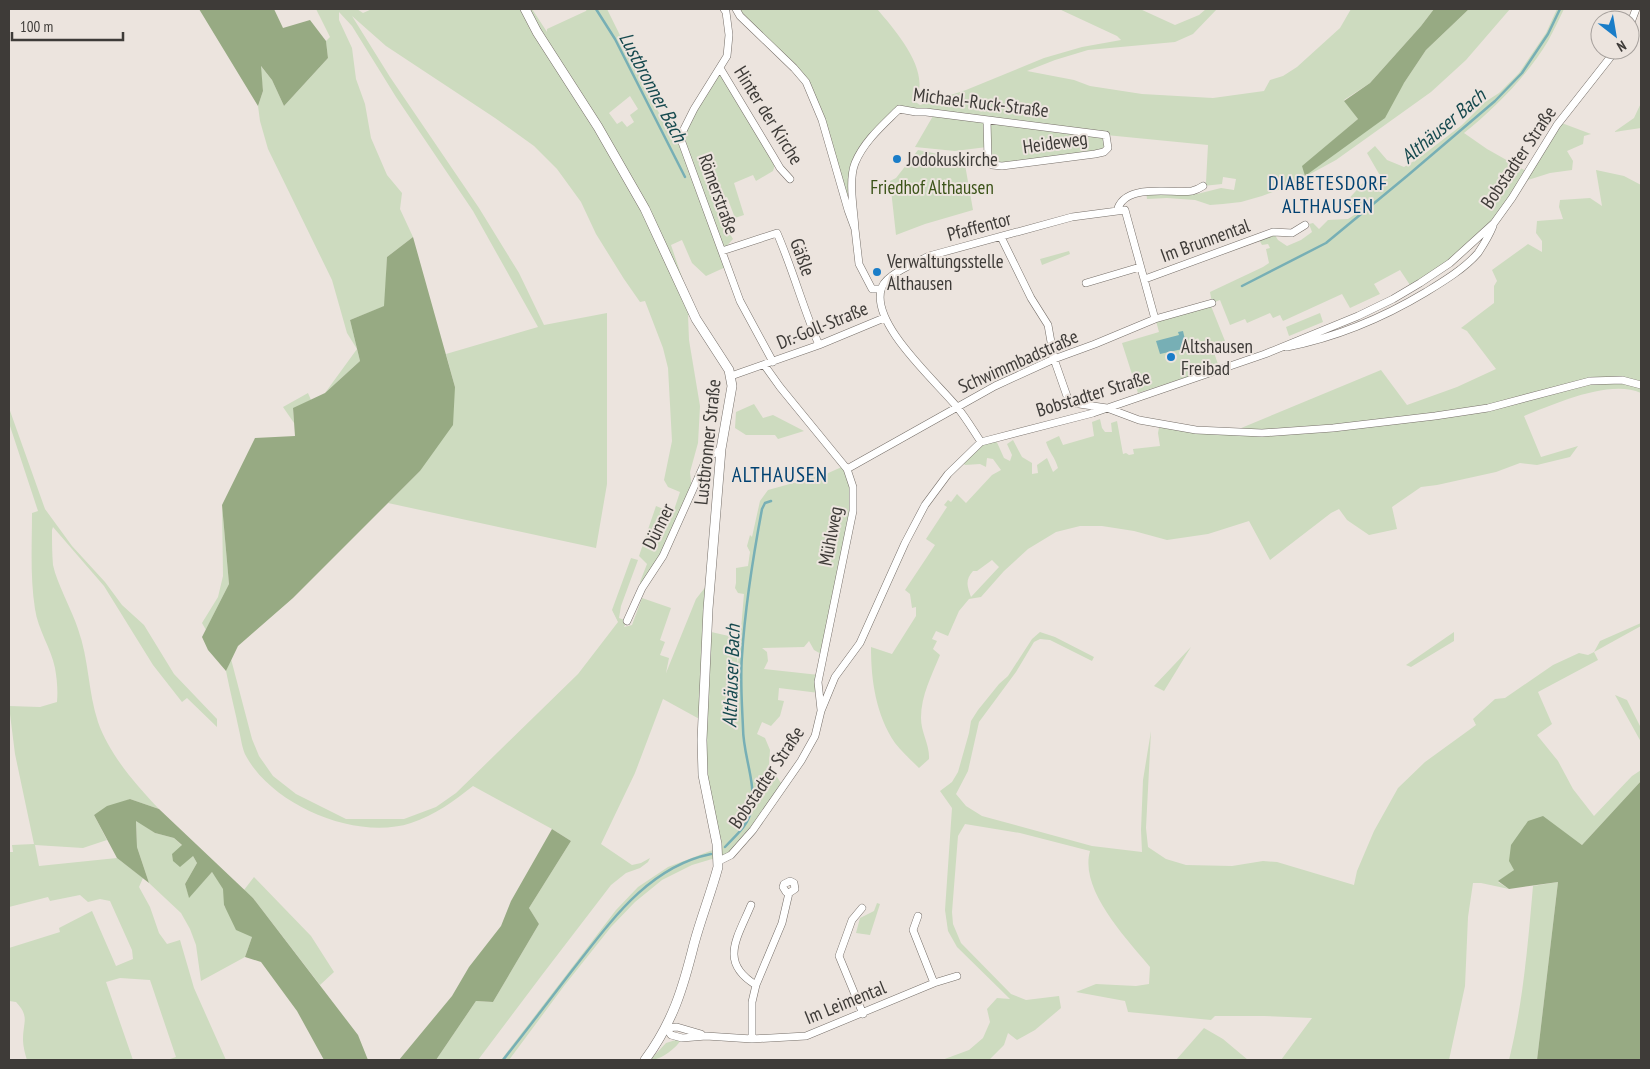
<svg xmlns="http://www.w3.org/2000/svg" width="1650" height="1069" font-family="'PT Sans Narrow',sans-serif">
<rect width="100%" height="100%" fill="#ece4de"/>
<path fill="#cddbbf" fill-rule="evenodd" d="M316 9H357L363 13 372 9H532L547 32V29L586 11 587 9H607L655 106 670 131 681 140 680 137 720 68 776 162 773 171 756 181 753 175 734 183 744 215 735 218 727 197 719 199 726 227 733 239 722 251 728 266 706 276 692 263 682 240 671 245 696 319 688 315 689 340 700 406 698 443 690 472 692 491 662 556 642 588 640 582 647 564 639 556 656 506 673 513 680 492 668 487 664 480 672 441 668 368 663 348 645 301 640 302 624 279 596 234 581 202 557 169 534 146 495 118 386 46 352 16 390 77 479 208 519 273 544 325 607 313V484L596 548 388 503 420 471 455 387 446 354 538 327 473 211 396 97 352 26 339 12V20L352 48 356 79 365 104 371 138 387 175 402 193 400 209 413 237 387 257 385 306 350 320 360 361 325 393 357 349 347 333 332 280 268 149 260 121 258 106 263 91 260 65 272 80 284 106 328 58 326 41 330 37ZM630 96 638 109 630 115 634 122 627 127 622 121 617 124 609 113Z
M736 9 878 10C894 29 924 63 919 90 918 94 915 98 914 101L920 105 966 90 1044 58 1082 47 1121 40 1117 36 1059 9H1140L1175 25 1199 15 1206 9H1217L1193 34 1175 42 1088 50 1055 60 1027 71 1074 80 1090 86 1142 94 1213 98 1264 91 1270 80 1283 76 1297 67 1340 28 1351 9H1434L1421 26 1370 83 1344 100 1358 119 1303 166 1305 176 1404 83 1426 50 1469 9H1510L1466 60 1431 92 1336 160 1288 186 1262 196 1241 202 1223 204 1210 205 1195 200 1167 198 1147 199 1146 190 1193 191 1197 194 1221 188 1234 190 1236 179 1223 177 1222 184 1203 186 1206 182 1208 145 1106 135 1104 152 992 165 987 120 899 109C885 123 860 145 854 165 850 181 856 183 845 198L806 82Z
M1557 9H1564C1559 19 1554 30 1548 41 1527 76 1496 107 1464 133L1487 149 1528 172 1559 122 1591 134 1584 136 1583 144 1567 151 1573 161 1572 170 1550 173 1522 182 1512 198 1466 250 1412 288 1400 270 1374 284 1380 294 1350 308 1342 294 1283 321 1280 315 1273 318 1270 313 1247 323 1245 319 1230 325 1220 300 1212 303 1210 292 1263 267 1269 263 1266 249 1270 248 1268 244 1262 245 1258 238 1273 232 1278 240 1287 246 1301 240 1312 232 1309 224 1313 223 1319 229 1328 220 1348 219 1359 212 1355 206 1345 203 1364 182 1370 189 1382 179 1367 153 1375 146 1387 160 1404 167 1419 158 1462 125 1485 102 1499 93 1519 73 1546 33Z
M1641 103V128L1614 132 1634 118Z
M933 116 986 121 987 147 955 151 915 147Z
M918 150 964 159 973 210 925 224 896 235 890 181 896 178Z
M1596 170 1624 176 1641 185V393C1609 379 1555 404 1524 416L1541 457 1578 446 1570 457 1537 465 1520 463 1496 472 1437 485 1421 487 1392 507 1397 529 1369 535 1347 520 1339 509 1331 513 1270 560 1249 521 1208 534 1167 540 1134 531 1102 526H1080L1056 532 1028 549 1004 571 981 597 969 599 959 611 948 636 936 631 932 639 937 641 933 649 940 655C932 675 921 695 921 718 921 733 930 745 929 759L919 768C911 760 902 752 895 743 876 715 871 681 871 647L892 654 916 616V607L912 608 910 594 905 590 935 545 926 539 947 507 944 505 948 500 951 502 957 494 966 503 992 475 1001 470 993 459 987 458 986 467 980 464 965 465 961 461 981 442 995 438 1004 458 1010 461 1012 455 1007 444 1013 440 1022 457 1032 463V474L1038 473 1037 465 1047 458 1053 472 1058 468C1055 457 1049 452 1046 442L1059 436 1063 445 1094 436 1092 422 1100 419 1102 428 1105 432H1112L1111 423 1117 421 1123 454 1126 453 1129 455 1134 454 1133 449 1160 446 1158 433 1160 423 1234 431 1381 370 1407 405 1457 387 1496 369 1467 331 1461 328 1494 303V286L1497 281 1492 270 1528 244 1542 252V241L1536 233 1537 221 1563 219 1559 207 1560 200 1590 198 1602 206ZM992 560 999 567 971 597C967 586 965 580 973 571H977Z
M1069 251 1070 254 1042 265 1040 259Z
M1211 306 1225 341 1212 347 1219 367 1138 393 1122 343 1159 332 1156 321Z
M1320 313 1323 322 1289 336 1286 327Z
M308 393 311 400 293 409 294 423 283 407Z
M754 404 763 418 773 415 804 431 778 439 775 435H746L735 428 736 412Z
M9 408 45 509 72 546 105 582 122 605 144 625 174 674 217 719V727L187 698 182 702 153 665 104 586 53 527 52 530C52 542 52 554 53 565 57 584 72 610 78 629 89 659 88 692 98 722 109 754 136 785 159 809L130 799 94 815 107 840 83 848 35 845 39 866 117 858 143 878 139 887 150 907 159 933 167 944 180 940 194 988 226 1060H167L176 1057 150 980 120 978 106 982 133 1060H27C25 1054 23 1046 23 1040 23 1021 30 1017 16 1002L9 1001V948L60 932 59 928 92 911 116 966 133 959 132 950 110 901 100 899 88 902 80 895 50 901 48 897 9 907V852H13L12 845 34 844 15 754 9 706 40 707 57 702C58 691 57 679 55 668 51 648 38 630 35 609 30 578 32 544 32 513L38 511 9 423Z
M844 466 854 496 823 655 814 650 809 641 804 647 762 648 767 652 768 661 764 669 819 675V693L779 688 778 700 784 701 780 716 771 726 762 722 757 734 765 738 770 750 769 765 783 786 753 830 719 861 712 859 692 865 662 880 635 902 611 927 564 986 509 1060H501L616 910 638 887 668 867 718 848 701 774 703 721 663 699 635 773 601 844 632 865 641 863 650 858 648 862 640 868 626 873 611 885 542 975 478 1060H436L476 1001 493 1002 539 924 529 908 571 841 552 829 473 786C454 801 435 815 411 823 357 841 273 806 246 756 242 749 241 738 239 730 235 711 230 691 226 671L231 659 252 739 259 756 273 776 296 794 346 819H404L436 807 456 793 578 674 618 622 612 610 631 558 638 560 621 606 619 618 627 621 624 627 632 625 642 598 671 608 660 640 665 642 660 655 669 658 666 673 696 599 711 580 707 631 733 637 738 664 744 594 738 593 735 588 736 583V568L748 566 750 552 747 546 750 535 752 537 760 501 768 490 826 474Z
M222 505 229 584 206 630 202 623 218 597 223 576Z
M1641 623V626L1594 652 1598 660 1538 692 1552 724 1537 735 1558 761 1573 789 1594 816 1632 776 1641 770V781L1582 845 1543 817 1514 870 1498 882 1509 889 1481 883H1473L1468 917 1465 986 1449 1060H1281L1312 1018 1264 1016H1215L1211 1020 1128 1012 1125 1001 1076 992 1096 984 1136 986 1149 984 1150 967C1127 939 1079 890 1090 851L1020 833 965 824 958 836 952 912 953 924 961 943 1011 994 1026 1000 1059 996 1061 1008 1035 1030 1017 1040 1008 1033 1004 1045 989 1060H942L969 1050 983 1038 990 1022 987 1009 997 998 1010 999 957 947 948 931 945 910 952 808 940 791 952 782 958 772 969 733 971 721 978 710 999 684 1008 676 1032 639 1040 632 1055 637 1094 657 1092 661 1050 640 1040 639 1034 642 1016 672 979 722 968 771 956 794 966 806 982 816 1092 846 1142 852 1141 830 1143 780 1151 731 1146 828 1148 847 1166 859 1186 865 1232 866 1263 861 1277 862 1354 885 1357 871 1374 831 1398 788 1425 762 1476 725 1473 719 1495 699 1505 698 1553 665 1579 653 1588 655 1594 652 1600 641Z
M1454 632V641L1411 667 1406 665Z
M1191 647 1164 691 1154 686Z
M1615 695 1627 700 1641 728V742Z
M136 820 155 833 174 838 193 856 197 863 185 884 189 897 212 872 224 889V906L252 937 245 957 201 981 196 945 190 929 181 913 149 883 137 847Z
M254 877 311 936 334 972 320 985 253 898 244 890Z
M1558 882 1537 1060H1509C1523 1003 1528 944 1533 886Z
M877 903 880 904 870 935 856 933 860 918 874 911Z
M1204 1028 1223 1039 1248 1060H1176Z
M682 1038C677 1048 661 1060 650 1060L666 1043Z"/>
<path fill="#97aa83" d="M199 9H274L283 28 310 20 326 41 328 58 284 106 272 80 261 66 263 91 258 106Z
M1434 9H1469L1426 50 1404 83 1385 118 1305 176 1302 166 1358 119 1344 101 1370 83 1421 26Z
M413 237 455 387 453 425 420 471 293 598 238 646 226 671 208 650 202 637 229 584 222 505 255 438 295 436 293 408 325 393 360 361 350 320 384 306 387 257Z
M1641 781V1060H1537L1558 882 1509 889 1498 881 1514 870 1509 861 1511 845 1528 821 1543 816 1582 845Z
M130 799 159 809 253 898 358 1035 368 1060H324L297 1011 261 962 245 957 252 937 236 930 224 905 223 889 212 872 189 898 185 884 197 863 193 856 180 867 173 861 172 854 182 845 174 838 155 833 136 821 137 847 149 883 117 858 94 815 107 806Z
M552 829 571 841 529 908 539 924 493 1002 476 1001 436 1060H399L452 996 469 967 501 926 511 901Z"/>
<path fill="#77afb5" d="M1183 331 1187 348 1160 354 1156 341 1179 335 1178 332Z"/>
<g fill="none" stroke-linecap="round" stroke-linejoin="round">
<path stroke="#77afb5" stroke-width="2.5" d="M596 9 615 39 685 177
M1242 286 1326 243 1407 176 1495 101 1522 73 1548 34 1560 9
M725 847C735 836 748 826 751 811 757 783 743 756 743 728 742 704 740 680 742 656 745 607 753 557 762 509L765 503 771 501
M503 1060C526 1031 548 1002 571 972 609 924 647 867 711 854"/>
<g stroke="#766f69" stroke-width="8">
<path id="minor" d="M724 9 726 12 729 35 727 56 694 109 680 137 740 301 773 362
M736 9 740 16 794 68 806 82 822 120 848 210 855 229 859 264 872 289H881
M1630 25 1636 9
M720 68 773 156 780 168 790 179
M1117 211C1124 182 1172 194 1192 191 1196 190 1200 188 1203 186
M855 229C854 210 848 181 855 163 864 141 883 125 899 109L916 112H926L1106 135 1108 148 1104 152 1095 154 1002 166 992 165 988 160 987 120
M1001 237 1031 298 1048 325 1054 359 1068 399 1072 403 1107 408 1139 420 1196 430 1262 433 1333 428 1435 416 1488 408 1590 381 1622 380 1641 385
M722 251 777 233C793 270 803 308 819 345
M1145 279 1273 232 1292 233 1305 225
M1086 283 1140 267
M1287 347C1338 337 1381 319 1426 292 1444 281 1464 269 1478 253 1484 244 1489 236 1493 226
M765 366 780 387 847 469 853 487V511L818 682 821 710
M731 376 819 345 884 318
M981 442C973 430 966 418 957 407 936 381 868 322 882 287 887 274 917 262 929 256L1072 217 1125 210 1155 319
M847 469 995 386 1054 359 1095 344 1155 319 1212 303
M627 621 642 588 663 556 707 458 721 449
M719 861 731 855 753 830 801 761 815 736 821 711 835 677 860 643 905 543 925 505 948 474 981 442 1093 413 1265 354 1358 316 1393 299 1420 283 1450 263 1494 223 1512 198 1557 125 1616 50
M751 905C738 937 718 962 756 985
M862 908 852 920 839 956 863 1014
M934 983 957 976
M666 1028 671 1035 682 1038 706 1036 752 1039 806 1036 934 983 913 930 918 916
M666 1028 677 1027 701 1034
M752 1039V1002L756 985 782 923 789 893 795 889 794 883 790 881 784 884 783 887 786 892 789 893"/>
</g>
<g stroke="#766f69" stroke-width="10">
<path id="tertiary" d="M525 9 537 32 598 127 645 209 696 319 729 370 732 386 721 449 708 609 702 740 703 775 717 844 718 867C711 893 701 918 694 944 683 988 673 1022 645 1060"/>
</g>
<use href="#minor" stroke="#fff" stroke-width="7"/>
<use href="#tertiary" stroke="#fff" stroke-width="9"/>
</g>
<g fill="#1a7dc8" stroke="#ece4de" stroke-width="2">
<circle cx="897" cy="159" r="5"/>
<circle cx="877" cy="272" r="5"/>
<circle cx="1171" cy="357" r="5"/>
</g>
<g text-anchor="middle" stroke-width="4" stroke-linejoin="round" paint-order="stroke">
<g font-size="19" fill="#3e3b38" stroke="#ece4de">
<text transform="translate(981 102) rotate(7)" y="7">Michael-Ruck-Straße</text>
<text transform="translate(769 115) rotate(58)" y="7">Hinter der Kirche</text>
<text transform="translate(1055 142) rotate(-8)" y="7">Heideweg</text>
<text transform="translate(1518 157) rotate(-56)" y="7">Bobstadter Straße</text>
<text transform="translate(719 194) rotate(70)" y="7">Römerstraße</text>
<text transform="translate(979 226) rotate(-15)" y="7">Pfaffentor</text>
<text transform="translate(1205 240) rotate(-20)" y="7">Im Brunnental</text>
<text transform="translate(803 257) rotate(70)" y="7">Gäßle</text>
<text transform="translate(822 325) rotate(-22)" y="7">Dr.-Goll-Straße</text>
<text transform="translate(1018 361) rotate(-24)" y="7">Schwimmbadstraße</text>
<text transform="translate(1093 393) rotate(-17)" y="7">Bobstadter Straße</text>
<text transform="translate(707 442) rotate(-84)" y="7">Lustbronner Straße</text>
<text transform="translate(658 526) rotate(-64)" y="7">Dünner</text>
<text transform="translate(830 536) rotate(-79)" y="7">Mühlweg</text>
<text transform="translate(766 777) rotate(-56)" y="7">Bobstadter Straße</text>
<text transform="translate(845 1002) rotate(-22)" y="7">Im Leimental</text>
</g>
<g font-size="19" fill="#3e3b38" stroke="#ece4de" text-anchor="start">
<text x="907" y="166">Jodokuskirche</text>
<text x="887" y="268">Verwaltungsstelle<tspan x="887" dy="22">Althausen</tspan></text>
<text x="1181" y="353">Altshausen<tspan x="1181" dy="22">Freibad</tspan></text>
</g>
<g font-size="19" fill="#3b5318" stroke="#ece4de">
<text x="932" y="194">Friedhof Althausen</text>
</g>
<g font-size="20" font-style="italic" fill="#15494e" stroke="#ece4de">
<text transform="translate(653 87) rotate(62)" y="7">Lustbronner Bach</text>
<text transform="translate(1443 126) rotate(-40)" y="7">Althäuser Bach</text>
<text transform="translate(731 676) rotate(-88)" y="7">Althäuser Bach</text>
</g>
<g font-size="20" letter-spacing="1" fill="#004171" stroke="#ece4de">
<text x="1328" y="190">DIABETESDORF<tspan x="1328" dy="23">ALTHAUSEN</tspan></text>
</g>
<g font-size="21" letter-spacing="1" fill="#004171" stroke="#ece4de">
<text x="780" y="482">ALTHAUSEN</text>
</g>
</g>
<rect width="1650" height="1069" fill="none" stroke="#3e3b38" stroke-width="20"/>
<g transform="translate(1615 35) rotate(149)"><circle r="24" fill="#ece4de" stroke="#a6a09c"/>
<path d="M0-4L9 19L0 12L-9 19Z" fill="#1a7dc8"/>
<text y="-8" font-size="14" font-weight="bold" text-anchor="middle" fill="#3e3b38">N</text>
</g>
<path d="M12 32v8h111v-8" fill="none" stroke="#3e3b38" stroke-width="2.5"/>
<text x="20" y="32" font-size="15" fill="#3e3b38" stroke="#ece4de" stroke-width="4" paint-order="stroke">100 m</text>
</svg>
